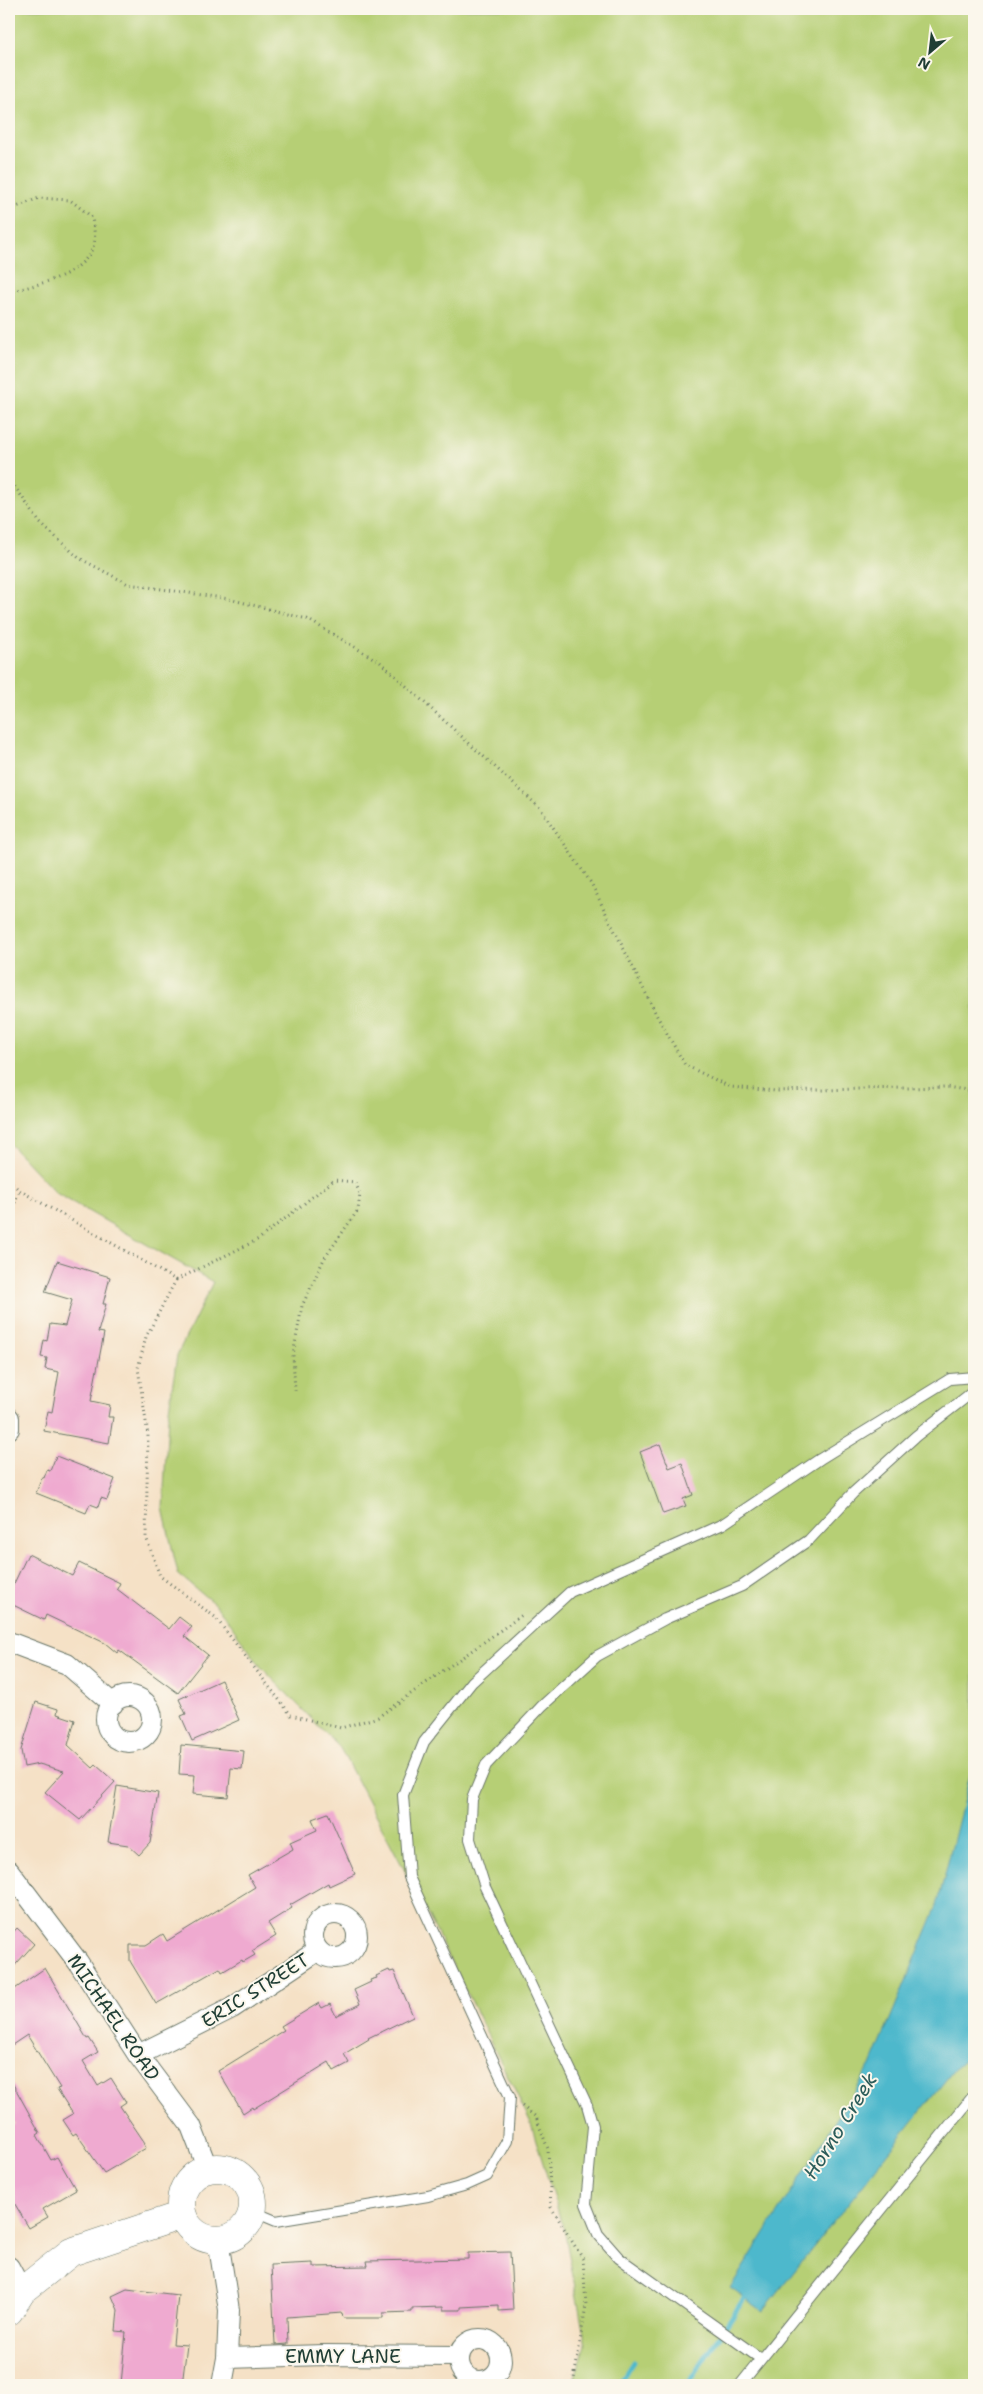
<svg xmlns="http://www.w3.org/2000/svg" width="983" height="2394" font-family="'Shantell Sans',sans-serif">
<rect width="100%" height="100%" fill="#fbf7ec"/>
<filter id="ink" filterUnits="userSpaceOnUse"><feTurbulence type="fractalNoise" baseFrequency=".02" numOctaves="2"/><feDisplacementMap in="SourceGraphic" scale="10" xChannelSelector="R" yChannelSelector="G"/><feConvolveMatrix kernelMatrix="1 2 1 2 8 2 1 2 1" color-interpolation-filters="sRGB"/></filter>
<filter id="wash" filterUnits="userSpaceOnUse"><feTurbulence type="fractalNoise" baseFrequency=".0096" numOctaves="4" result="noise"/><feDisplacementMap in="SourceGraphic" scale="20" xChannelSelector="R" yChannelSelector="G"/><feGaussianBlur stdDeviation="1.12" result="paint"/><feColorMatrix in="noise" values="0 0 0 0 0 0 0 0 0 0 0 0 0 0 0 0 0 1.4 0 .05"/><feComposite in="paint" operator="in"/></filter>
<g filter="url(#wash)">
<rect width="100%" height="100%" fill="#f5e1c6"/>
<path fill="#b6cf74" stroke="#6a8654" d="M9 9H974V2385H572L586 2345 565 2234 530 2121 423 1905 340 1748 261 1667 217 1606 178 1574 163 1508 168 1417 177 1355 213 1282 56 1193 9 1143Z"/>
<path fill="#4eb8cc" stroke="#367a80" d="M974 1759V2052L956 2067 763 2311 730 2288 871 2065 937 1906Z"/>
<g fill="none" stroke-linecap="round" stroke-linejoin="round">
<path stroke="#4eb8cc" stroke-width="5" d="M618 2385 633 2362
M687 2385 747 2294"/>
</g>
<g id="blocks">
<path fill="#efaad0" d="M57 1261 110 1277 103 1304H106L98 1332 104 1333 91 1401 110 1405 108 1417H113L109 1443 44 1431 48 1411 52 1412 59 1372 45 1369 47 1358 41 1357 44 1340 47 1341 50 1324 65 1326 72 1300 45 1292Z
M660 1444 669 1468 682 1463 693 1495 683 1499 686 1506 663 1514 640 1452Z
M56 1456 115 1479 107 1500 101 1498 98 1507 90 1504 86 1513 36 1493 42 1477 44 1478 47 1470 50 1471Z
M28 1554 72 1576 79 1563 120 1583 117 1589 169 1629 179 1617 192 1627 184 1636 208 1655 178 1693 119 1650 117 1653 105 1643 46 1615 44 1620 9 1603V1594Z
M221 1680 239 1720 192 1741 181 1716 186 1714 179 1699Z
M36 1702 58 1709 57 1714 75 1720 68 1745 93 1768 96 1765 115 1782 80 1820 45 1792 64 1771 39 1764 24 1767 21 1750Z
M181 1745 244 1751 242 1769 231 1768 228 1797 193 1794 195 1775 179 1774Z
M117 1786 158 1793 150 1843 139 1855 128 1845 108 1842Z
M328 1813 355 1874 329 1886 328 1883 290 1905 292 1908 268 1923 276 1936 252 1951 255 1955 243 1962 242 1960 222 1972 220 1968 156 2004 130 1961V1945H146L163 1934 167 1941 255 1887 248 1875 293 1849 290 1842 317 1830 312 1819Z
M17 1928 34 1944 9 1972V1937Z
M45 1968 87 2039 89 2038 98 2052 83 2061 98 2086 111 2078 126 2102 120 2106 145 2143 144 2144 146 2148 104 2173 76 2133 73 2135 63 2120 73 2114 57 2089 60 2088 27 2035 9 2047V1993Z
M389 1970 390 1972 394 1971 413 2016 368 2038 369 2039 344 2054 349 2063 334 2071 329 2062 253 2109 252 2107 243 2113 218 2071 284 2030 281 2026 319 2003 322 2008 330 2004 336 2016 360 2004 354 1990 371 1982 370 1980 377 1978 376 1976Z
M9 2077 40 2133 37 2135 51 2160 57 2157 76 2190 43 2209 48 2217 29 2228 9 2194V2127L15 2124 9 2113Z
M510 2252 513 2310 499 2311V2305L461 2307V2310H443V2307L412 2308V2312L383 2313V2318H343L342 2313 287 2317 288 2344 275 2345 271 2265 313 2263V2267L368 2266 367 2261 468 2259V2253Z
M127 2289 178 2295 173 2344 187 2345 182 2385 121 2384 126 2332 116 2331 118 2310 112 2296Z"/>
</g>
</g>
<g filter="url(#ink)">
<use href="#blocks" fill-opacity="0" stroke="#6a7667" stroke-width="1"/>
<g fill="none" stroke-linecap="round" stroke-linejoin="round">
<g stroke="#6a7667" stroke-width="12">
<path id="lane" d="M252 2211 276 2221 428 2196 467 2185 487 2176 507 2141 510 2097 409 1877 403 1795 424 1742 472 1682 570 1592 723 1524 820 1459 950 1379 974 1377
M761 2359 619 2258 598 2234 586 2204 593 2126 587 2105 485 1887 470 1839 472 1799 486 1765 542 1706 597 1656 665 1619 742 1586 809 1540 853 1493 916 1436 974 1391
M740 2385 974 2095"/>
</g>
<g stroke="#6a7667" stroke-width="22">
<path id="street" d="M9 1418V1429
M9 1642 67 1664 113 1704
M106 1719a23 23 0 1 1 46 0a23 23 0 1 1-46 0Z
M9 1871 78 1962 138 2055 191 2126 208 2170
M313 1936a22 22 0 1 1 44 0a22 22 0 1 1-44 0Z
M138 2055 232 2008 317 1951
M218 2240 229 2310 227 2358 222 2385
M9 2267 22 2291
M459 2360a21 21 0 1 1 42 0a21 21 0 1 1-42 0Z
M227 2358 325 2355 458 2356"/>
</g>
<g stroke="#6a7667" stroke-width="29">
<path id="secondary" d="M181 2204a36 36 0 1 1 72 0a36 36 0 1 1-72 0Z
M9 2311 22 2291 71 2252 182 2215"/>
</g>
<path stroke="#6a7667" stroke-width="3" stroke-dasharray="1 4" stroke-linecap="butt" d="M9 210 39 198 70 200 92 217C93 225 96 237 94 244 84 277 37 284 9 292
M9 478 40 523 79 558 128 584 229 599 307 619 380 662 540 808 591 883 657 1016 685 1065 730 1087 776 1091 946 1087 974 1091
M9 1180 19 1190 176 1280 146 1337 138 1368 148 1435 146 1537 160 1576 215 1617 291 1715 341 1728 378 1717 522 1615
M9 1222 19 1190
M176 1280 259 1239 334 1180 355 1182 360 1194 358 1210 324 1259 302 1306 293 1355 295 1391
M522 2106 536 2117 548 2149 551 2207 583 2259 586 2305 573 2385"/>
<use href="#lane" stroke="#fff" stroke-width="10"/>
<use href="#street" stroke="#fff" stroke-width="20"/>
<use href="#secondary" stroke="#fff" stroke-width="28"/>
</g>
</g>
<g text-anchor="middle" stroke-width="4" stroke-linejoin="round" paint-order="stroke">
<g font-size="19" fill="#1f3d34" stroke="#fbf7ec">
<text transform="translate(255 1990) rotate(-32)" y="7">ERIC STREET</text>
<text transform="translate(114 2017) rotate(56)" y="7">MICHAEL ROAD</text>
<text x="343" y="2363">EMMY LANE</text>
</g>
<g font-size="20" font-style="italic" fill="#2b5c5a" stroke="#fbf7ec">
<text transform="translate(840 2126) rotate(-58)" y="7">Horno Creek</text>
</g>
</g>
<rect width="983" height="2394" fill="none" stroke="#fbf7ec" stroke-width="30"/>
<g transform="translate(930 52) rotate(208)" stroke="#fbf7ec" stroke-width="4" paint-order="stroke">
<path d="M0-4L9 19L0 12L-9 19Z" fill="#1f3d34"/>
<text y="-8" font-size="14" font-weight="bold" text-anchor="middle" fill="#1f3d34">N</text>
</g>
</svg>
